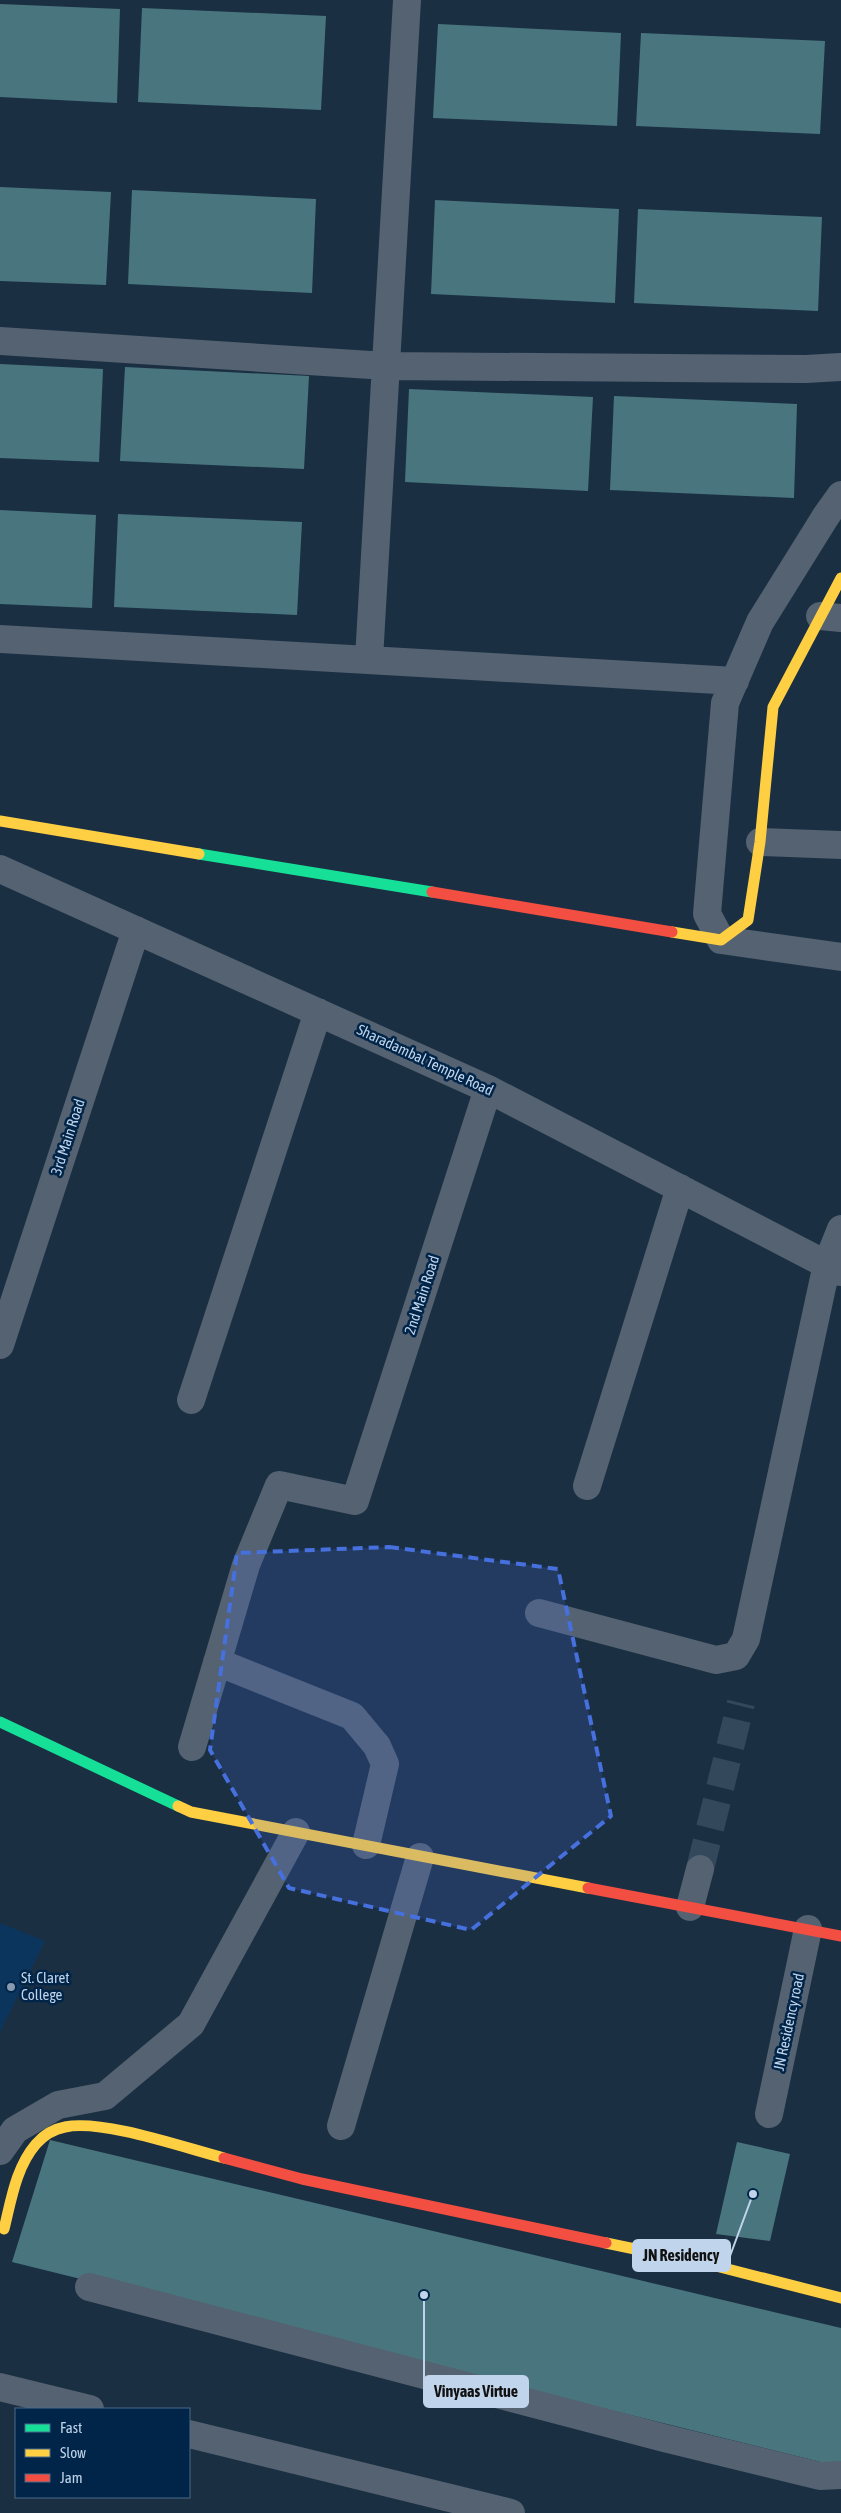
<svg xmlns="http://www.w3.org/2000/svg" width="841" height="2513" font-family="'Asap Condensed',sans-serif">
<rect width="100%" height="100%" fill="#1b2f43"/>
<path fill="#0b355c" d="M0 1923 45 1941 0 2032Z"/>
<path fill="#49767e" d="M0 4 120 9 117 103 0 97Z
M142 8 326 16 321 110 138 102Z
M438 24 621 33 617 126 433 118Z
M641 33 825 41 820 134 636 126Z
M0 187 111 192 106 285 0 281Z
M132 190 316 199 312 293 128 284Z
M435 200 619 209 615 303 431 294Z
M638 209 822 217 818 311 634 303Z
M0 364 103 369 99 462 0 458Z
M125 367 309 376 304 469 120 461Z
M409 389 593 397 588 491 405 482Z
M614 396 797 404 794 498 610 490Z
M0 510 96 515 92 608 0 604Z
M118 514 302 522 297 615 114 607Z
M50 2140 841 2328V2467L12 2262Z
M737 2142 790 2154 770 2241 716 2234Z"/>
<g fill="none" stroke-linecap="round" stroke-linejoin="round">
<path stroke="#34485c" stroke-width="28" stroke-dasharray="28 14" stroke-linecap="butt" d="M700 1869 741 1703"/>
<path stroke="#546271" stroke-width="28" d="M0 341 386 366 806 369 841 367
M841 495 826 516 760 622 725 703 707 914 721 940 841 957
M820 616 841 618
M0 639 735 681
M369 659 407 0
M760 842 841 845
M0 869 488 1089 841 1272
M0 1345 136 930
M191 1400 318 1012
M587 1486 680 1188
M539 1613 716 1660 736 1656 746 1639 827 1264 841 1229
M217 1662 352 1716 377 1746 385 1764 366 1845
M192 1747 246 1565 279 1485 355 1501 488 1089
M690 1907 700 1869
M769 2114 808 1929
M341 2126 420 1857
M0 2151 15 2130 58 2105 105 2096 191 2024 296 1832
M89 2287 664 2438 820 2476 841 2475
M0 2387 90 2409
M189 2434 511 2513"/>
<path stroke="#16e098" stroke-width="11" d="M199 854 432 892
M0 1722 178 1806"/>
<path stroke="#ffcf43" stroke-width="11" d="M0 821 199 854
M672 932 721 940 748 920 760 842 773 707 841 578
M178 1806 191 1812 588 1888
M4 2229C11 2201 16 2167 36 2144 43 2136 54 2129 65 2127 103 2119 185 2148 224 2158
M606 2243 712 2265 841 2298"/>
<path stroke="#f24e42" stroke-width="11" d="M432 892 672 932
M588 1888 841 1936
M224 2158 302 2179 606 2243"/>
</g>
<path fill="#4670dd" fill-opacity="0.2" stroke="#4670dd" stroke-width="4" stroke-dasharray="10 6" stroke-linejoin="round" d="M389 1547 558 1569 611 1816 471 1930 289 1888 210 1750 237 1553Z"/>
<circle fill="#869ab0" stroke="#002549" stroke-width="2" cx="11" cy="1987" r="5"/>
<g text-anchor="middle" stroke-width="5" stroke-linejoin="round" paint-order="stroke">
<g font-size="15" fill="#c0d4eb" stroke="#002549">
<text transform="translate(425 1060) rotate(25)" y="5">Sharadambal Temple Road</text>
<text transform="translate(68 1137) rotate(-72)" y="5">3rd Main Road</text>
<text transform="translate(422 1295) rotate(-72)" y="5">2nd Main Road</text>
<text transform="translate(789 2022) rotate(-78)" y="5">JN Residency road</text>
</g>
<g font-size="15" fill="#c0d4eb" stroke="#002549" text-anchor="start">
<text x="21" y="1983">St. Claret<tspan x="21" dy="17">College</tspan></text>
</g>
</g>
<path fill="none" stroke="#c0d4eb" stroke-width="2" d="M753 2194L730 2256M424 2295L424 2391"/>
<g fill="#c0d4eb" stroke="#002549" stroke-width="2">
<circle cx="753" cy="2194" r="5"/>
<circle cx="424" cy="2295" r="5"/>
</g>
<g fill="#c0d4eb" stroke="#c0d4eb" stroke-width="2">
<rect x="633" y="2240" width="97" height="31" rx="5"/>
<rect x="424" y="2376" width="104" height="31" rx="5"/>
</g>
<g font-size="16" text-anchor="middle" font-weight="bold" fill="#111">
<text x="681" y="2261">JN Residency</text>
<text x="476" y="2397">Vinyaas Virtue</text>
</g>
<rect x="15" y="2408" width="175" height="90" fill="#002549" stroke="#4d6b8a"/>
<rect x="25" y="2424" width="25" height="8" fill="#16e098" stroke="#4d6b8a"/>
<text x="60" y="2433" font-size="15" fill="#c0d4eb">Fast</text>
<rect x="25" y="2449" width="25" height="8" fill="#ffcf43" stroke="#4d6b8a"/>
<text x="60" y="2458" font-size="15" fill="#c0d4eb">Slow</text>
<rect x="25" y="2474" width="25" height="8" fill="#f24e42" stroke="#4d6b8a"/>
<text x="60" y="2483" font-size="15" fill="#c0d4eb">Jam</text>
</svg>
